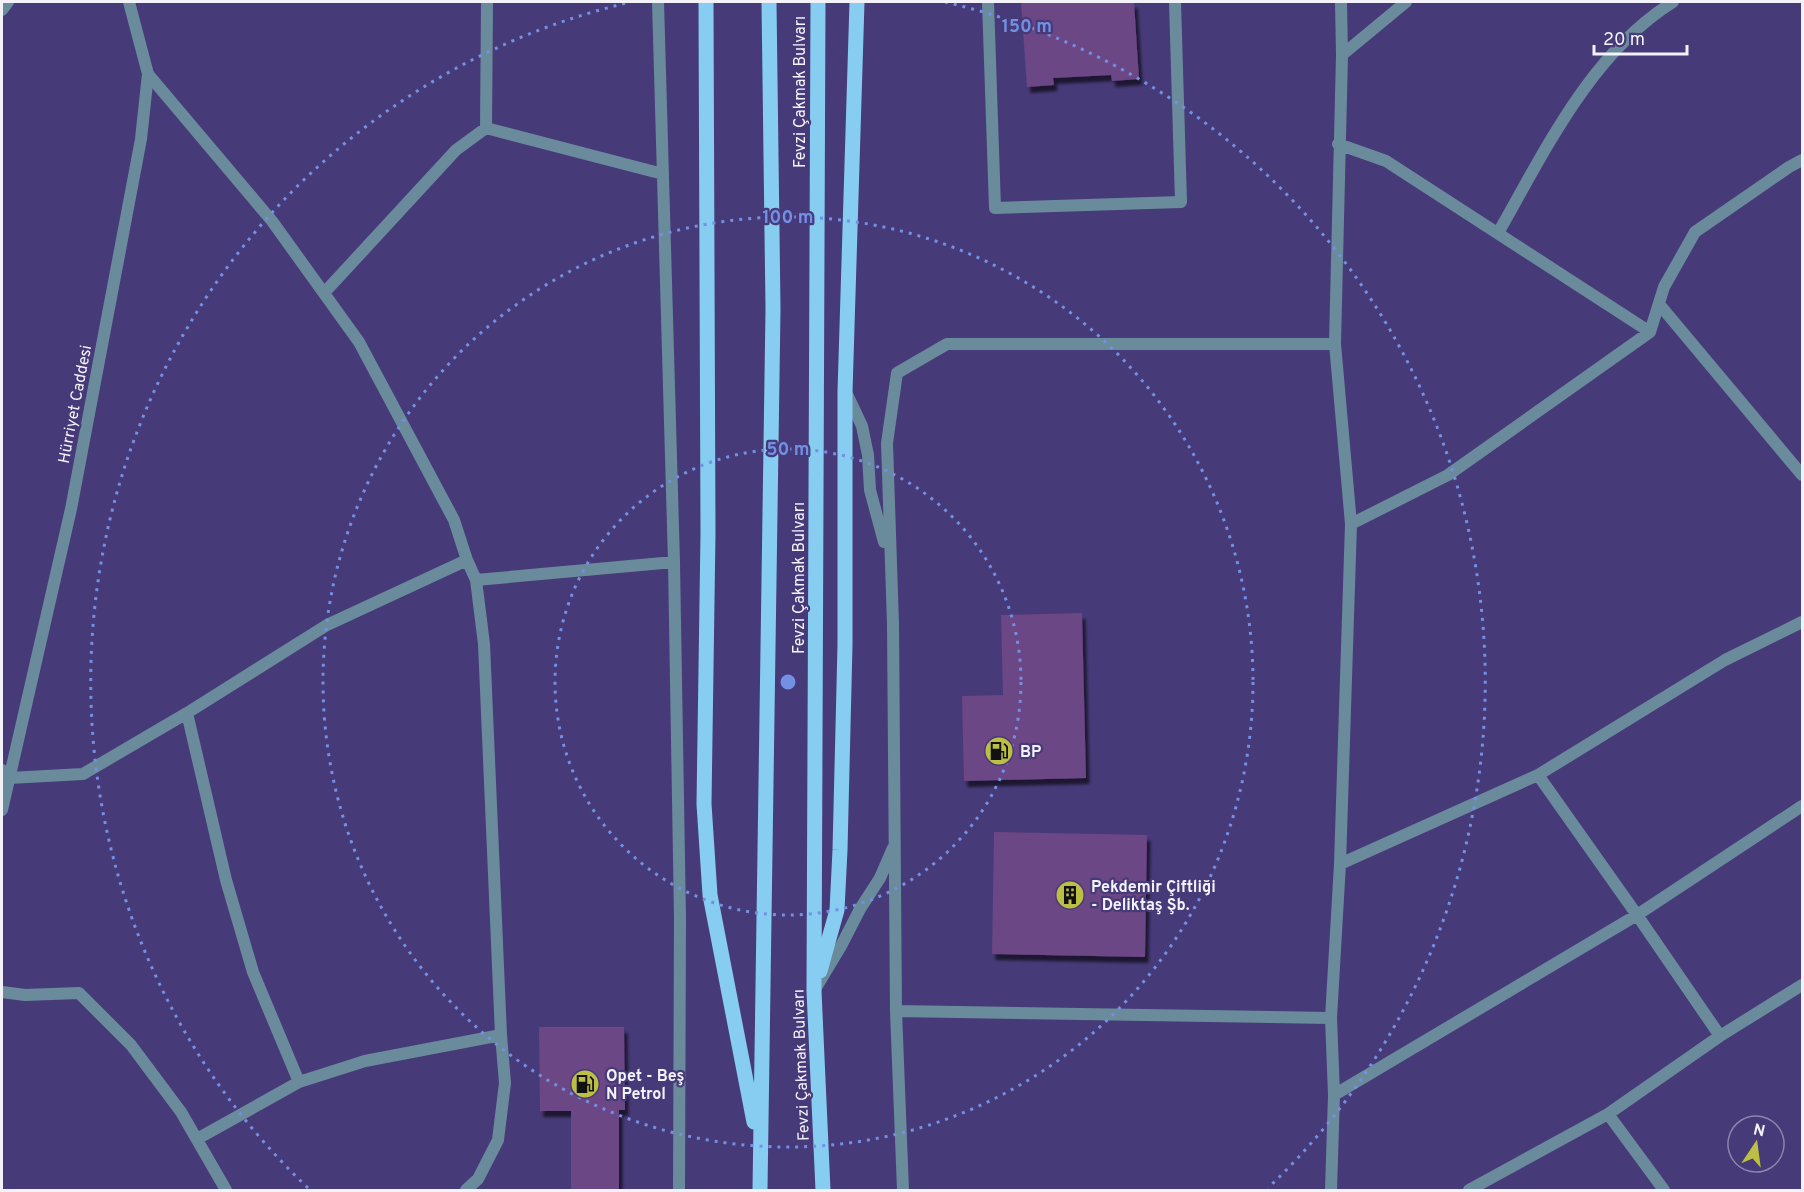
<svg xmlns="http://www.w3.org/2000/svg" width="1804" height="1192" font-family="Overpass,sans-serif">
<defs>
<filter id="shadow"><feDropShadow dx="3.5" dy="6" stdDeviation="1.5" flood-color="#0009"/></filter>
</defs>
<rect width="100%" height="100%" fill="#473a78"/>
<path fill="#6c4685" filter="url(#shadow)" d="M1021 2H1134L1139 79 1112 81 1111 75 1053 78 1054 85 1027 87Z
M1082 613 1086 778 964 781 962 696 1003 695 1001 615Z
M994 832 1147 835 1145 957 992 954Z
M539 1027H624L625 1110H619V1190H571V1111H540Z"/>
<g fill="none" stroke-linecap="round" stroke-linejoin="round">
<path stroke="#6a8b9c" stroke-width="12" d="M988 2 995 208 1181 202 1175 2"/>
<path stroke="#6a8b9c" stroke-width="12" d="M658 2 674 562 680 917 679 1190
M2 10 8 2
M1342 55 1406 2
M148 74 272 221 359 342 454 520 467 560 476 580 484 644 501 1035 505 1083 498 1140 478 1179 466 1190
M486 128 663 174
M1338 144 1386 161 1650 332
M1498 233C1545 151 1590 54 1673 2
M324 293 456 150 486 128 487 2
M1659 304 1802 475
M846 392 862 426 868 455 870 490 884 542
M1351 524 1448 475 1650 332 1664 287 1695 232 1789 167 1802 160
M476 580 674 562
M187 713 226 880 253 972 299 1082
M2 770 9 778 83 774 187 713 327 625 467 560
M1538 775 1637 915 1720 1036
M1340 864 1538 775 1725 660 1802 622
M814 991 841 946 860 909 880 878 893 848
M2 992 25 995 79 993 131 1045 181 1112 226 1190
M896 1011 1331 1018
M1334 1095 1637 915 1802 806
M1608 1114 1664 1190
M197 1139 299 1082 365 1061 501 1035
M903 1190 896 1011 893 624 887 443 897 373 947 344H1335
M1331 1190 1334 1095 1331 1018 1340 864 1351 524 1335 344 1342 55 1341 2
M1469 1190 1608 1114 1720 1036 1802 985"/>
<path stroke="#6a8b9c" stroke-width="12" d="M2 810 71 509 141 139 148 74 129 2"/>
<path stroke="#87cdf1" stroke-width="15" d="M706 2 708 533 704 804 710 895 754 1122
M818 2 814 991 823 1190
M820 971 837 910 840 850 845 645V392L857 2
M760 1190 773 309 769 2"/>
</g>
<g fill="none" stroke="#7390e5" stroke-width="3" stroke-dasharray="3 6">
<circle cx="788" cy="682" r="233"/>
<circle cx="788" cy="682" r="465"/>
<path d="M308 1188A698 698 0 0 1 631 2M945 2A698 698 0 0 1 1268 1188"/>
</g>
<defs>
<g id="fuel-disc" transform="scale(1.5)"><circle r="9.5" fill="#bcbf44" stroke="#473a78"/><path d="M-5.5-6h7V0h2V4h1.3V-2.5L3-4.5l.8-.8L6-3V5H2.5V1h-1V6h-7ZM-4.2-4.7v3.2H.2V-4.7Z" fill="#111"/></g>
<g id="building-disc" transform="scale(1.5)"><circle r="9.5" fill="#bcbf44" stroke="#473a78"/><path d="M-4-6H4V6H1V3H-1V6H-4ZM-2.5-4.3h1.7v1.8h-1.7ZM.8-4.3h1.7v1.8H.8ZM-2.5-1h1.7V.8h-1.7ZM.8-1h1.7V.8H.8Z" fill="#111"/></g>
</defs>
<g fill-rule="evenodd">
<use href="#fuel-disc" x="999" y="751"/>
<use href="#building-disc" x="1070" y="895"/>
<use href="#fuel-disc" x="585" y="1084"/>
</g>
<g text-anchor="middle" stroke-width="4.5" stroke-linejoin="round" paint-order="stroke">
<g font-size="16" fill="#f3f2f9" stroke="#473a78">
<text transform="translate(799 92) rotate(-90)" y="6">Fevzi Çakmak Bulvarı</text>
<text transform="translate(74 404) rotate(-79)" y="6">Hürriyet Caddesi</text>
<text transform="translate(798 578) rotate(-90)" y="6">Fevzi Çakmak Bulvarı</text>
<text transform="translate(800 1065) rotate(-92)" y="6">Fevzi Çakmak Bulvarı</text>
</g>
<g font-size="16" font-weight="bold" fill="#f3f2f9" stroke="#473a78" text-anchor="start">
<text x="1020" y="757">BP</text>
<text x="1091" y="892">Pekdemir Çiftliği<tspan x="1091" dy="18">- Deliktaş Şb.</tspan></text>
<text x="606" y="1081">Opet - Beş<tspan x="606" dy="18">N Petrol</tspan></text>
</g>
</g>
<circle cx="788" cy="682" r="9" fill="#7390e5" stroke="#473a78" stroke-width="3"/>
<g font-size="18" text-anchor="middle" font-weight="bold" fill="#7390e5" stroke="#473a78" stroke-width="4.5" stroke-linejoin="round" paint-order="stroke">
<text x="1027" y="32">150 m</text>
<text x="788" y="223">100 m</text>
<text x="788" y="455">50 m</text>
</g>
<rect width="1804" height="1192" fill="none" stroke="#f3f2f9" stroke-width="6"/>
<g transform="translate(1756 1144) rotate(13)"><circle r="28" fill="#473a78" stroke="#8c84ac" stroke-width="1.5"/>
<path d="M0-4.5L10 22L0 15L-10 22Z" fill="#bcbf44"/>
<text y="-9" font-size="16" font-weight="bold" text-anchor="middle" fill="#f3f2f9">N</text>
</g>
<path d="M1594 45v9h93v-9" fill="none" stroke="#f3f2f9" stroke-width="3"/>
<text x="1603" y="45" font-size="18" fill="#f3f2f9" stroke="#473a78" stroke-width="4.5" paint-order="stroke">20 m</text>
</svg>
